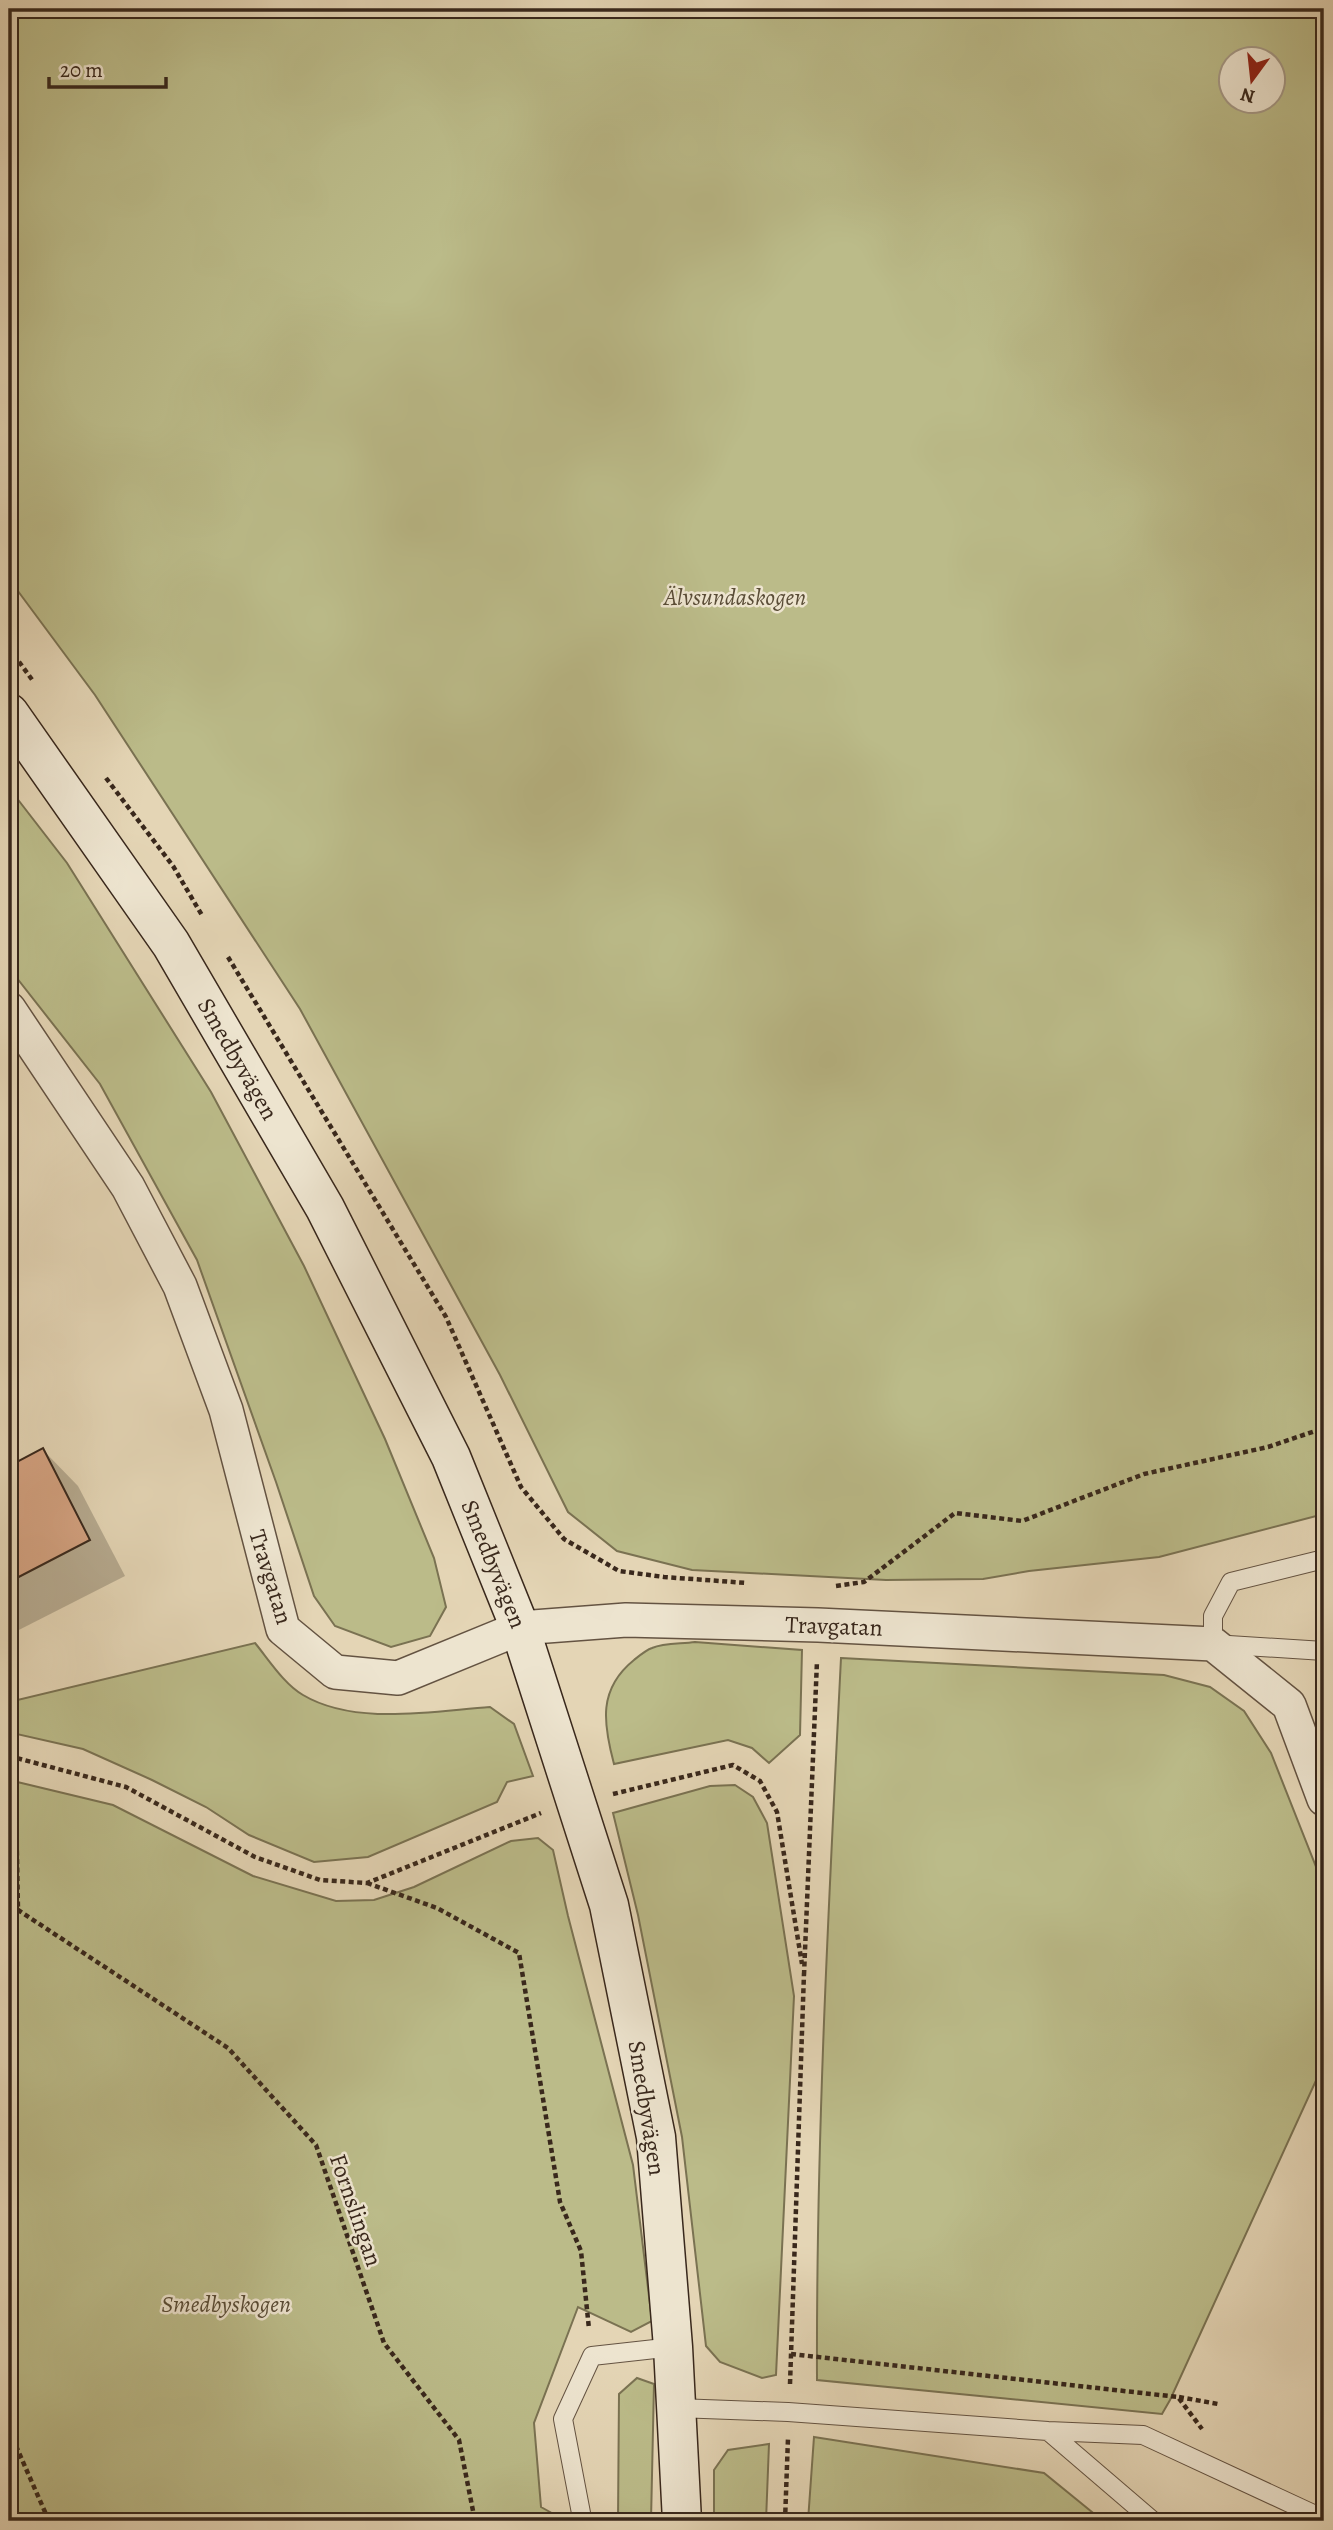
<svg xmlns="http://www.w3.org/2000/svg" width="1333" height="2530" font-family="Alegreya,serif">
<rect width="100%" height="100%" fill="#e4d5b5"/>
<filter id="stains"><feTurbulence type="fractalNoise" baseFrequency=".00286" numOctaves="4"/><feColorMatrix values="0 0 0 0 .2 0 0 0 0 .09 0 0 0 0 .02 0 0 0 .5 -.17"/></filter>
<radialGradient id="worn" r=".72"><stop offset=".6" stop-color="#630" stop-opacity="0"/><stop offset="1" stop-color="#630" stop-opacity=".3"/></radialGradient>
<path fill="#bbbb89" stroke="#7a7252" stroke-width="2" fill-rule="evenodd" d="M9 9H1324V1514L1159 1557 1029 1571 983 1579 886 1580 692 1570 617 1551 568 1512 500 1375 300 1009 95 695 9 579ZM1232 60H1274V102H1232Z
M9 788 67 863 211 1092 304 1266 385 1439 434 1558 446 1607 430 1636 391 1647 335 1626 314 1596 276 1482 197 1260 100 1084 9 968Z
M695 1642 802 1650 800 1735 769 1763 752 1748 728 1740 614 1764C603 1723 598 1689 634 1660 639 1656 646 1650 652 1648 664 1643 681 1644 695 1642Z
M255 1643C269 1660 284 1684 303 1695 355 1726 433 1711 490 1707L514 1724 533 1776 507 1782 497 1802 368 1857 314 1862 249 1835 206 1807 152 1780 83 1749 12 1733 9 1727V1702Z
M841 1658 1164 1675 1210 1687 1244 1711 1271 1753 1324 1887V2063L1170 2400 1162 2414 817 2380C816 2139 829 1898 841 1658Z
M9 1780 113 1805 253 1876 336 1901 374 1900 414 1887 511 1841 538 1838 553 1850 568 1916 633 2165 652 2321 631 2332 578 2307 534 2423 541 2507 566 2521H9Z
M735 1785 753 1797 767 1823 794 1996 776 2375 762 2378 720 2362 706 2346 682 2137 638 1915 613 1813 710 1786Z
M637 2378 654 2384 651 2521H618L619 2394Z
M814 2437 1044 2473 1103 2521H808Z
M769 2444 766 2521H714V2470L728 2450Z"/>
<path fill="#0003" d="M43 1450 78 1486 125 1576 9 1635V1468Z"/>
<path fill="#d4a281" stroke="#39281c" stroke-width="2" d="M43 1448 90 1540 9 1582V1466Z"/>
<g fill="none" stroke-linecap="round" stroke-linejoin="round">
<g stroke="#645342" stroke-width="20">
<path id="lane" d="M1324 1559 1231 1582 1213 1616V1644L1324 1651
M677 2408 788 2412 1048 2431 1143 2435 1324 2519
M1048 2431 1153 2521
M581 2513 563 2419 592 2356 673 2347"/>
</g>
<g stroke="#645342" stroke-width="36">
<path id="street" d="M9 1009 128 1187 180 1286 226 1410 283 1629 335 1672 398 1678 520 1628 626 1620 818 1625 1213 1644 1289 1705 1324 1799"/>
</g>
<g stroke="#39281c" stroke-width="41">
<path id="secondary" d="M9 713 171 944 325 1208 451 1457 520 1628 609 1905 656 2137 673 2347 682 2521"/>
</g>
<path stroke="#39281c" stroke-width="4.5" stroke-dasharray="5 3.5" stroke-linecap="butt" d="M9 648 33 681
M106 778 173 866 203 917
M228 957 446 1317 521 1487 564 1539 619 1571 664 1577 747 1583
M836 1586 864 1582 955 1513 1022 1521 1144 1474 1268 1447 1324 1428
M9 1756 126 1787 255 1857 320 1880 367 1883 541 1813
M15 1757 18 1910
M613 1794 733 1765 760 1781 777 1812 802 1964
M367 1883 437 1908 519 1953 560 2202 581 2251 589 2329
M9 1910H18L228 2048 316 2145 384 2343 459 2440 475 2521
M804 1975 817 1661
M791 2354 1178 2397 1202 2429
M790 2384 804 1973
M1179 2397 1218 2404
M9 2441 16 2446 49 2521
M785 2521 788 2438"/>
<use href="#lane" stroke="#ede4cf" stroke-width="18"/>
<use href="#street" stroke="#ede4cf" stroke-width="33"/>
<use href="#secondary" stroke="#ede4cf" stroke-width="38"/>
</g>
<g text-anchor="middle" stroke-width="5" stroke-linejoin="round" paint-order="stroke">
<g font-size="24" font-style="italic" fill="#5a4d37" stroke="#ede4cf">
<text x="735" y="605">Älvsundaskogen</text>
<text x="226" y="2312">Smedbyskogen</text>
</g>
<g font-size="24" fill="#39281c" stroke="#ede4cf">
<text transform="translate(238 1059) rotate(60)" y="8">Smedbyvägen</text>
<text transform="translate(494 1564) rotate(68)" y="8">Smedbyvägen</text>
<text transform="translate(271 1577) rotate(73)" y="8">Travgatan</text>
<text transform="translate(834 1626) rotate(2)" y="8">Travgatan</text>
<text transform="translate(647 2108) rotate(81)" y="8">Smedbyvägen</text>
<text transform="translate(356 2210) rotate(71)" y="8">Fornslingan</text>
</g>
</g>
<rect width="1333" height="2530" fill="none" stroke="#e4d5b5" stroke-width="35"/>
<rect x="10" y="10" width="1312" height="2509" fill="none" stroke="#39281c" stroke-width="3.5"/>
<rect x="18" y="18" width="1298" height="2495" fill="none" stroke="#39281c" stroke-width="2"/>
<g transform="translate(1252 80) rotate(195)"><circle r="33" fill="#ede4cf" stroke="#a59987" stroke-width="2"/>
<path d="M0-5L12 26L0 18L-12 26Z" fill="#8f2418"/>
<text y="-10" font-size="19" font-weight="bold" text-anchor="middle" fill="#39281c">N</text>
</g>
<path d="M49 77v10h117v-10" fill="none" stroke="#39281c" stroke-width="3.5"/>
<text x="60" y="77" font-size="21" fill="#39281c" stroke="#ede4cf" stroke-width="5" paint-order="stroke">20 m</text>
<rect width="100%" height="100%" filter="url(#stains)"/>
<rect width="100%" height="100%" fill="url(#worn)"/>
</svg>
